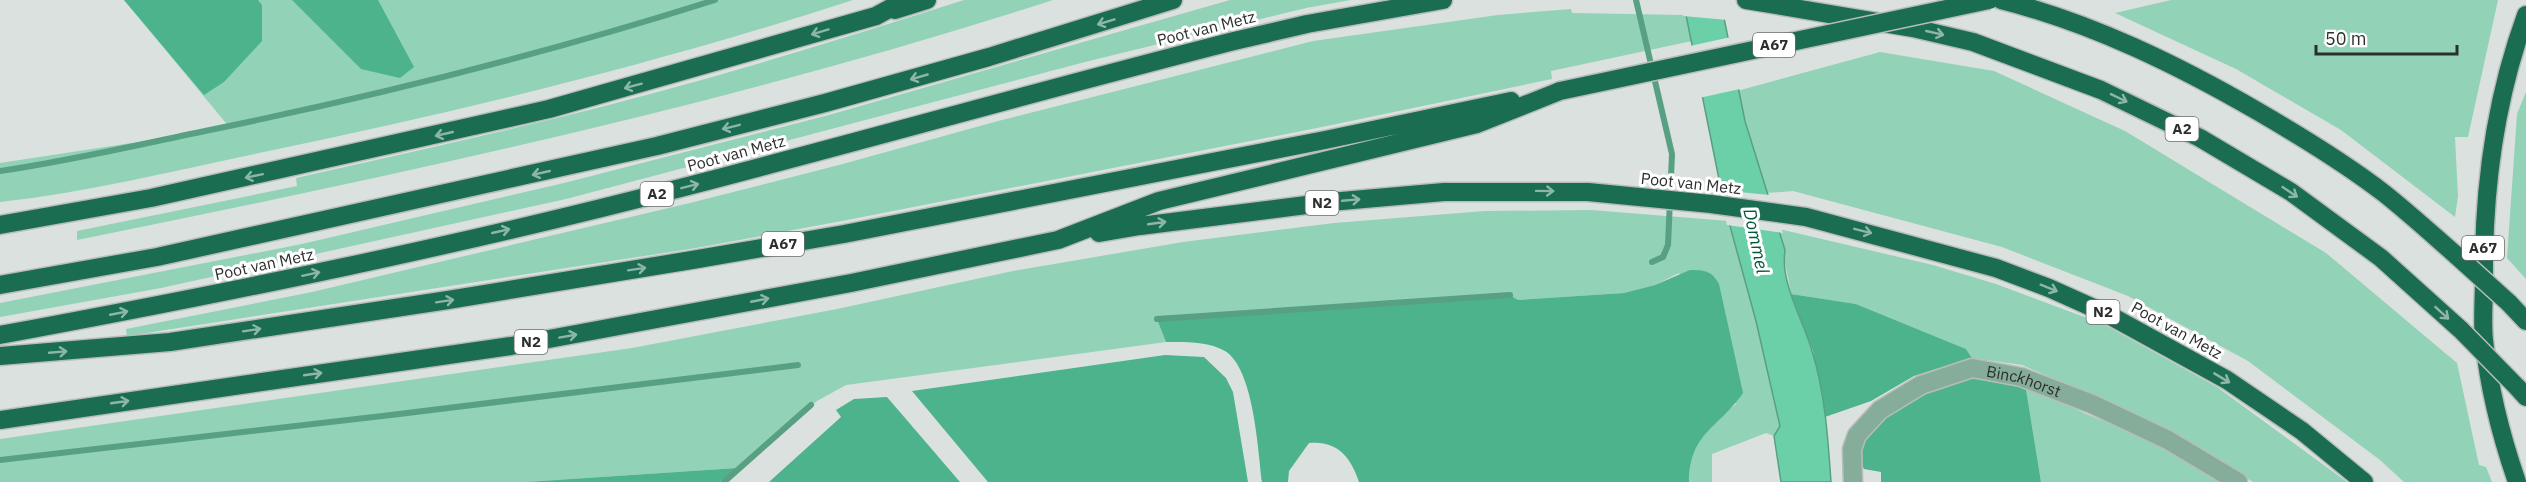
<svg xmlns="http://www.w3.org/2000/svg" width="2526" height="482" font-family="'IBM Plex Sans',sans-serif">
<rect width="100%" height="100%" fill="#dbe1de"/>
<path fill="#92d2b6" d="M124 0H853C659 63 459 112 259 153 173 171 87 192 0 202V163L230 128Z
M964 0H1053C734 103 405 174 77 240V231L297 186 296 178C380 159 465 140 549 120 689 86 827 44 964 0Z
M1230 0H1351L1306 8 1085 62 566 199 161 288 0 317V303L302 244 564 183 829 115Z
M2171 0H2498L2468 137H2455L2458 196 2455 217 2341 130 2236 69 2115 13Z
M1571 9 1572 13 1686 15 1692 41 1551 71 1552 79 1322 127 842 221 696 248 127 336 126 329 312 292 690 203 839 165 998 121 1313 41 1498 15Z
M1880 52 1994 71 2125 131 2326 253 2457 363 2479 465 2486 467 2492 482H2404L2380 460 2248 361 2128 296 2002 247 1793 191 1767 193 1737 91Z
M2526 92V279L2507 258 2517 114Z
M1591 210 1729 221 1756 321 1780 427 1774 436 1766 433 1712 454V482H1689C1689 444 1708 428 1736 404L1679 273 1655 285 1624 293 1518 300 1510 295 1158 319 1166 342 846 385 817 401 737 468 526 482H0V439L632 348 837 309 1013 271 1183 242 1334 223 1485 211Z
M1779 229 1933 265 1996 284 2103 324 2217 387 2347 482H2253L2170 433 2093 396 2022 365 1972 358 1966 349 1856 304 1791 294Z
M2025 383 2084 413 2165 446 2222 482H2041Z"/>
<path fill="#4cb38c" d="M124 0H258L262 5V41L224 82 204 95Z
M292 0H378L414 67 400 78 361 69Z
M1690 270C1705 270 1712 271 1719 284L1743 393C1719 428 1690 432 1689 482H1359C1351 457 1337 440 1309 443L1289 471 1288 482H1262C1258 450 1254 369 1225 351 1207 341 1186 342 1166 342L1157 319 1510 295 1518 300 1624 293 1655 285Z
M1791 294 1856 304 1966 349 1972 358 1914 376 1871 401 1825 417 1813 351Z
M1165 355 1204 357 1226 378 1233 392 1248 482H988L912 391Z
M1974 375 2025 383 2041 482H1881V472L1864 469 1858 458C1861 451 1862 442 1866 436 1889 400 1936 387 1974 375Z
M887 397 960 482H769L841 417 836 410 854 399Z
M737 468 720 482H526Z"/>
<path fill="#6bd0a8" stroke="#58a083" stroke-width="1.5" d="M1686 15 1724 18 1745 121 1785 250C1780 284 1803 319 1812 351 1825 392 1828 439 1831 482H1781L1774 436 1780 426 1756 321 1724 204Z"/>
<path fill="#dbe1de" d="M1681 0H1725L1728 20 1683 16Z
M1731 37 1740 89 1699 98 1690 46Z
M1718 190 1770 195 1783 233 1727 225Z"/>
<g fill="none" stroke-linecap="round" stroke-linejoin="round">
<path stroke="#58a083" stroke-width="6" d="M1636 0 1672 154 1668 245 1663 257 1652 262
M0 171C69 161 137 145 205 131 377 96 548 53 715 0
M1157 319 1510 295
M0 460 391 415 798 365
M724 482 811 405"/>
<g stroke="#b8bdbb" stroke-width="21">
<g id="minor">
<path id="s1" d="M1853 482 1852 449 1857 435 1880 410 1921 385 1972 368 2021 377 2092 404 2168 440 2238 482"/>
</g>
</g>
<g stroke="#b8bdbb" stroke-width="21">
<path id="highway" d="M1746 0 1913 28 1973 42 2101 90 2200 138 2291 192 2381 258 2461 330
M2001 0C2092 23 2178 65 2259 112 2302 137 2345 163 2385 194 2410 214 2433 235 2457 256
M895 10 927 0
M0 225 151 198 549 109 876 16 905 0
M1099 233 1140 226 1330 202 1444 192H1588L1711 204 1806 217 1996 268 2049 288 2107 314 2227 380 2302 431 2364 482
M0 285 157 257 657 146 825 103 989 57 1173 0
M2509 303 2526 321
M0 335C232 292 463 245 692 185 873 138 1053 87 1234 41L1307 24 1443 0
M0 356 170 342 448 300 698 259 844 234 1325 140 1511 101
M2517 387 2526 397
M0 420 511 346 851 283 1058 240 1159 201 1477 124 1560 91
M2517 482C2501 436 2489 388 2484 340 2482 320 2484 300 2484 280 2483 190 2495 100 2526 15"/>
</g>
<use href="#minor" stroke="#85ad9a" stroke-width="18"/>
<use href="#highway" stroke="#1a6d50" stroke-width="18"/>
<g stroke="#b8bdbb" stroke-width="21" stroke-linecap="butt">
<path id="highway-bridge" d="M1560 91 1989 0
M2457 256 2509 303
M2461 330 2517 387"/>
</g>
<use href="#highway-bridge" stroke="#1a6d50" stroke-width="18"/>
</g>
<defs><path id="oneway-shaft" d="M-6 0H5M1.5-3L5.5 0L1.5 3" fill="none" stroke-width="1.6" stroke-linecap="round" stroke-linejoin="round" transform="scale(1.5)"/></defs>
<g stroke="#8cb6a8">
<use href="#oneway-shaft" transform="translate(1106 22) rotate(163)"/>
<use href="#oneway-shaft" transform="translate(820 32) rotate(163)"/>
<use href="#oneway-shaft" transform="translate(1935 33) rotate(13)"/>
<use href="#oneway-shaft" transform="translate(919 77) rotate(164)"/>
<use href="#oneway-shaft" transform="translate(633 86) rotate(165)"/>
<use href="#oneway-shaft" transform="translate(2119 98) rotate(26)"/>
<use href="#oneway-shaft" transform="translate(731 127) rotate(166)"/>
<use href="#oneway-shaft" transform="translate(444 134) rotate(167)"/>
<use href="#oneway-shaft" transform="translate(541 173) rotate(167)"/>
<use href="#oneway-shaft" transform="translate(254 176) rotate(168)"/>
<use href="#oneway-shaft" transform="translate(690 186) rotate(-14)"/>
<use href="#oneway-shaft" transform="translate(1545 191) rotate(1)"/>
<use href="#oneway-shaft" transform="translate(2290 192) rotate(34)"/>
<use href="#oneway-shaft" transform="translate(1351 200) rotate(-5)"/>
<use href="#oneway-shaft" transform="translate(1157 223) rotate(-8)"/>
<use href="#oneway-shaft" transform="translate(501 231) rotate(-13)"/>
<use href="#oneway-shaft" transform="translate(1863 231) rotate(14)"/>
<use href="#oneway-shaft" transform="translate(637 269) rotate(-9)"/>
<use href="#oneway-shaft" transform="translate(311 274) rotate(-12)"/>
<use href="#oneway-shaft" transform="translate(2049 288) rotate(22)"/>
<use href="#oneway-shaft" transform="translate(760 300) rotate(-11)"/>
<use href="#oneway-shaft" transform="translate(445 301) rotate(-9)"/>
<use href="#oneway-shaft" transform="translate(119 313) rotate(-11)"/>
<use href="#oneway-shaft" transform="translate(2442 313) rotate(42)"/>
<use href="#oneway-shaft" transform="translate(252 330) rotate(-9)"/>
<use href="#oneway-shaft" transform="translate(568 336) rotate(-10)"/>
<use href="#oneway-shaft" transform="translate(58 352) rotate(-5)"/>
<use href="#oneway-shaft" transform="translate(313 374) rotate(-8)"/>
<use href="#oneway-shaft" transform="translate(2222 378) rotate(31)"/>
<use href="#oneway-shaft" transform="translate(120 402) rotate(-8)"/>
</g>
<g text-anchor="middle" stroke-width="6" stroke-linejoin="round" paint-order="stroke">
<g fill="#fff" stroke="#6c6d6d" stroke-width="1.5">
<rect x="1753" y="33" width="42" height="24" rx="4.5"/>
<rect x="2165.5" y="117" width="33" height="24" rx="4.5"/>
<rect x="640.5" y="182" width="33" height="24" rx="4.5"/>
<rect x="1305.5" y="191" width="33" height="24" rx="4.5"/>
<rect x="762" y="232" width="42" height="24" rx="4.5"/>
<rect x="2462" y="236" width="42" height="24" rx="4.5"/>
<rect x="2086.5" y="300" width="33" height="24" rx="4.5"/>
<rect x="514.5" y="330" width="33" height="24" rx="4.5"/>
</g>
<g font-size="15" font-weight="bold" fill="#2d2f2e">
<text x="1774" y="50">A67</text>
<text x="2182" y="134">A2</text>
<text x="657" y="199">A2</text>
<text x="1322" y="208">N2</text>
<text x="783" y="249">A67</text>
<text x="2483" y="253">A67</text>
<text x="2103" y="317">N2</text>
<text x="531" y="347">N2</text>
</g>
<g font-size="16" fill="#2d2f2e" stroke="#fff">
<text transform="translate(1206 28) rotate(-14)" y="6">Poot van Metz</text>
<text transform="translate(736 153) rotate(-15)" y="6">Poot van Metz</text>
<text transform="translate(1691 183) rotate(6)" y="6">Poot van Metz</text>
<text transform="translate(264 264) rotate(-12)" y="6">Poot van Metz</text>
<text transform="translate(2177 330) rotate(29)" y="6">Poot van Metz</text>
<text dy="6" stroke="none"><textPath href="#s1" startOffset="237">Binckhorst</textPath></text>
</g>
<g font-size="18" font-style="italic" fill="#01593f" stroke="#fff">
<text transform="translate(1756 241) rotate(78)" y="6">Dommel</text>
</g>
</g>
<path d="M2316 45v9h141v-9" fill="none" stroke="#2d2f2e" stroke-width="3"/>
<text x="2325" y="45" font-size="18" fill="#2d2f2e" stroke="#ffffff" stroke-width="4.5" paint-order="stroke">50 m</text>
</svg>
